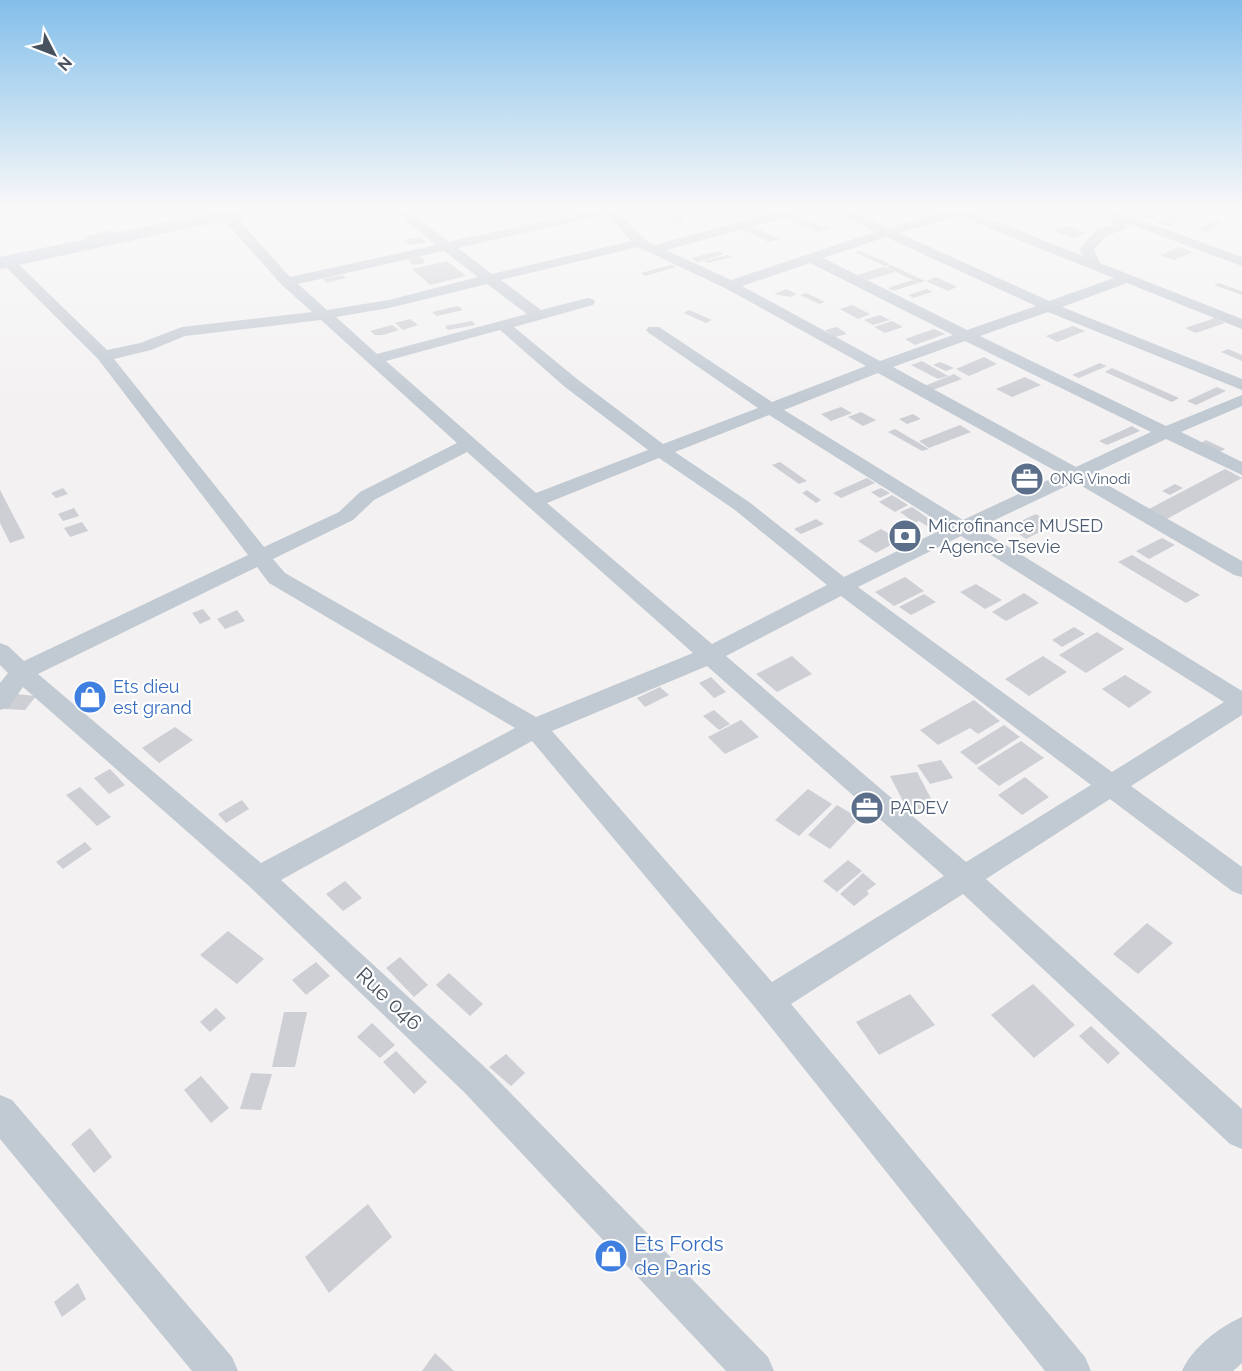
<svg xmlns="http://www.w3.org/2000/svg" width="1242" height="1371" font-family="Raleway,sans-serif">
<rect width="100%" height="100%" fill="#f3f1f1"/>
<path fill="#cdcfd5" d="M529 211H547L555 216 542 219Z
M1149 211H1166L1150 220 1139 216Z
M1172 211 1191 212 1168 226 1154 222Z
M795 214 824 227 833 228 819 232 784 217Z
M677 216 687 221 676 224 666 219Z
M1214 220 1222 222 1207 232 1199 230Z
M1066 225 1087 233 1073 238 1052 230Z
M753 226 779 239 768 242 742 229Z
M113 230 117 235 89 241 86 236Z
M420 237 426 242 410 245 404 240Z
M1179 247 1193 252 1174 260 1160 255Z
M718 251 724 254 697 262 691 258Z
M860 251 890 264 885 266 855 252Z
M728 255 732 257 708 263 703 261Z
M422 257 425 263 412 265 409 259Z
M447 261 466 276 430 285 412 269Z
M671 265 676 267 646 276 641 273Z
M891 265 925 281 919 283 886 267Z
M884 267 895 272 868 280 857 275Z
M343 275 346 278 326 283 323 279Z
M936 277 957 287 948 291 926 281Z
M912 280 918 283 893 291 888 288Z
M1218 283 1242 291V295L1214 285Z
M786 289 797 294 790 297 774 294Z
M927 289 932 292 913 298 908 295Z
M806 293 825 302 819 304 800 295Z
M852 305 870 314 858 319 840 309Z
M458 306 463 310 437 316 432 312Z
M689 310 712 320 706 323 684 313Z
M880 315 890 320 873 325 864 320Z
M1215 318 1225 323 1196 333 1185 328Z
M410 319 418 325 403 330 395 323Z
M472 321 475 325 448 330 445 326Z
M892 321 903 327 885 333 874 327Z
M392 325 399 330 383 335H375L370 331Z
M1073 326 1085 331 1057 342 1046 336Z
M837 327 847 334 835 337 825 330Z
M934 329 945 334 915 345 905 339Z
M1228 349 1242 355V361L1221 352Z
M984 357 997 364 969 376 956 369Z
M922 361 948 376 938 379 911 365Z
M940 362 954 368 946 371 933 365Z
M1100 363 1107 366 1079 378 1072 375Z
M1112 368 1179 398 1172 402 1105 372Z
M954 374 962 379 930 391 922 387Z
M1025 377 1041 385 1012 397 996 389Z
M1217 387 1226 391 1196 405 1187 401Z
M841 407 852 413 831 421 821 414Z
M861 412 876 420 863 426 848 417Z
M913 414 921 419 907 424 899 419Z
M960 425 971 432 929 448 919 441Z
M1132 426 1140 431 1107 445 1099 441Z
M895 429 929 449 922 451 888 432Z
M1206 440 1225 449 1220 452 1201 443Z
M780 462 807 481 799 484 772 465Z
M1225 469 1242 478 1165 520 1147 510Z
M867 478 875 483 841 498 833 493Z
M1175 484 1183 488 1170 495 1162 491Z
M63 488 68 494 56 498 51 493Z
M881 488 890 493 880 498 871 492Z
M0 490 25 538 10 543 0 523Z
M807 490 821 500 816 503 802 493Z
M892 495 908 505 895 512 879 502Z
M912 507 935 523 927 526 919 521 915 523 900 512Z
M74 508 79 516 63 521 58 514Z
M1036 514 1054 525 1026 539 1008 527Z
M816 519 824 524 801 534 794 529Z
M82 522 88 531 70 537 64 528Z
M881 529 900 540 876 553 858 541Z
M1162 538 1175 545 1149 559 1136 551Z
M1132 555 1200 595 1186 603 1118 562Z
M905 577 924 591 894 606 875 592Z
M976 584 1002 600 985 609 960 592Z
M1024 593 1039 603 1006 621 992 612Z
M924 594 936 602 911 615 899 607Z
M203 609 211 619 200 624 192 613Z
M237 610 245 621 225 629 217 619Z
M1074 627 1085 634 1062 647 1052 640Z
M1097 632 1124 649 1086 673 1059 655Z
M792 656 812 674 777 692 756 674Z
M1043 656 1067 672 1029 696 1005 679Z
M1125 675 1152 692 1129 708 1102 689Z
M711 677 726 692 714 698 699 683Z
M96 680 106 691 86 701 76 691Z
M660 687 669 695 645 707 637 698Z
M15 694 36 696 25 710 4 709Z
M974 700 1000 721 978 734 970 728 938 745 920 730Z
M714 710 730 724 719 730 703 716Z
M741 720 759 737 725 754 708 737Z
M1004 725 1020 737 976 765 960 752Z
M175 727 193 740 159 763 142 748Z
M1021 741 1044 758 999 786 977 768Z
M941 760 953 778 930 784 917 765Z
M110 769 125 785 109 794 94 778Z
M917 772 935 806 908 811 890 776Z
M1025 777 1049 797 1022 815 998 795Z
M80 787 111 817 97 826 66 795Z
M808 789 832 804 799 836 775 820Z
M242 800 249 809 226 823 218 814Z
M837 805 859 818 830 849 808 835Z
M85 842 92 849 63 869 56 862Z
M848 860 862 871 837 892 823 881Z
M863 873 876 884 867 891 869 894 854 906 840 894Z
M345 881 362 898 343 911 326 894Z
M1147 923 1173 943 1138 974 1113 954Z
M228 931 264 959 237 984 200 955Z
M400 957 428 985 414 997 386 968Z
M316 962 330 976 306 995 292 980Z
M449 973 483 1004 470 1016 436 985Z
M1033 984 1075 1025 1034 1058 991 1015Z
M910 994 935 1025 879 1055 856 1022Z
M216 1008 226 1018 210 1032 200 1022Z
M284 1012H307L295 1067H272Z
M372 1023 395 1045 380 1058 357 1037Z
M1091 1026 1120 1053 1108 1064 1079 1036Z
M396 1051 427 1082 414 1094 383 1062Z
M506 1054 525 1073 511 1086 489 1067Z
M251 1073 272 1074 261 1110 240 1109Z
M201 1076 229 1108 211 1123 184 1090Z
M90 1128 112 1157 94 1173 71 1144Z
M368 1204 392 1237 329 1293 305 1257Z
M78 1283 86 1299 62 1317 54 1302Z
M435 1353 454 1371H422Z"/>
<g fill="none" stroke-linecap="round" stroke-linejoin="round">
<path fill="#c1c9d2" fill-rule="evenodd" d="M227 211 232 212 290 277 436 245 394 211H408L449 242 587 211H618L645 240 655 245 780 211H801L799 214 666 250 731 280 875 232 834 211H851L888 228 947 211H970L1083 256 1080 249 1096 230 1113 224 1111 218 1098 211H1116L1242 257V266L1126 223 1125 229 1106 236 1094 249 1100 263 1242 319V329L1127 283 1062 307 1242 379V390L1048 312 980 336 1166 426 1242 395V406L1181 432 1242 462V475L1166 439 1090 475 1242 561V577L1234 575 1075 482 978 528 1242 691V715L1131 786 1242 867V895L1232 891 1110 799 986 879 1242 1109V1149L1230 1144 963 894 791 1004 1085 1357 1091 1371H1045L758 1011 532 741 281 880 489 1071 768 1357 774 1371H726L465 1093 249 886 23 687 9 707 0 710V683L8 673 0 665V643L8 646 24 661 248 555 98 359 0 261 7 257 12 258 107 350 140 343 182 327 312 312 282 285 222 218 221 215ZM607 214 631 241 492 274 458 248ZM959 216 1114 278 1049 301 899 233ZM886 237 1036 306 967 330 823 258ZM638 247 725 288 866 366 772 402 659 327H649L646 330 649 333 758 408 663 444 577 379 514 327 593 305 595 302 593 299 588 298 541 310 501 280ZM444 251 478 277 389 300 327 310 298 284ZM810 263 953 335 880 361 742 286ZM487 284 527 314 377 354 336 317 389 308ZM321 320 457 443 360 492 339 512 264 547 114 359 151 350 185 336ZM500 330 565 387 648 450 536 493 386 361ZM965 341 1151 432 1076 467 893 367ZM878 373 1061 474 963 520 784 410ZM769 415 947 527 844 577 749 502 675 452ZM467 452 693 653 536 717 285 573 273 559 353 520 374 500ZM659 458 735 510 827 585 712 644 547 503ZM961 536 1224 702 1112 772 858 587ZM257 567 269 583 515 728 261 863 38 674ZM841 596 1091 785 966 862 726 656ZM707 666 944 876 772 982 552 731Z
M0 1095 12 1100 232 1357 238 1371H192L0 1139Z
M1242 1317V1363L1233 1371H1182C1192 1348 1219 1327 1242 1317Z"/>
<path fill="#c4ccd9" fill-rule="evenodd" d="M220 211H255L252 215 246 216 0 269V257Z"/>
</g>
<linearGradient id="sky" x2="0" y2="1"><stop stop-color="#83bfea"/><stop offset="0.52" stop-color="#faf9f9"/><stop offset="1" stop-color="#faf9f9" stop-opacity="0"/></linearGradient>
<rect width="1242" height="403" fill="url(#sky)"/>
<defs>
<g id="office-disc" transform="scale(1.725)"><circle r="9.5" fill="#5c6f8a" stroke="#fff"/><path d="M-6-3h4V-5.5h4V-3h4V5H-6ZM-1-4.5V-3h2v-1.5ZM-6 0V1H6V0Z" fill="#fff"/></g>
<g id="bank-disc" transform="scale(1.725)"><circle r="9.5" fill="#5c6f8a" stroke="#fff"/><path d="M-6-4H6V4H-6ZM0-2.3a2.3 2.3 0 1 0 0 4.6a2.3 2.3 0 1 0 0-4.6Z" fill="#fff"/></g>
<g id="shop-disc" transform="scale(1.725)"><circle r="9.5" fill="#3f7fe0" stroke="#fff"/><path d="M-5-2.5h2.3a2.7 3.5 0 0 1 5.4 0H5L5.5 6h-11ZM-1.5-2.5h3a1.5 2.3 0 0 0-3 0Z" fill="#fff"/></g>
</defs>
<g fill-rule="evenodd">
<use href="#office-disc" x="1027" y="479"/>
<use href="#bank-disc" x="905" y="536"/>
<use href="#shop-disc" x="90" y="697"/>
<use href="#office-disc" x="867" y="808"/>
<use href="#shop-disc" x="611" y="1256"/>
</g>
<g text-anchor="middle" stroke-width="4.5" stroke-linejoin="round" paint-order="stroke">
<g font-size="15" fill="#4e5e75" stroke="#fff" text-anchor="start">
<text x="1050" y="484">ONG Vinodi</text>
</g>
<g font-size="18" fill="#4e5e75" stroke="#fff" text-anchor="start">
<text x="928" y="532">Microfinance MUSED<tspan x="928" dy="21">- Agence Tsevie</tspan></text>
<text x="890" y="814">PADEV</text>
</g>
<g font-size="18" fill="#366cbe" stroke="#fff" text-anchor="start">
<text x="113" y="693">Ets dieu<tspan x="113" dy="21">est grand</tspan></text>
</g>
<g font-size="21" fill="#48525e" stroke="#fff">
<text transform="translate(389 999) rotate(43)" y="7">Rue 046</text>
</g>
<g font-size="21" fill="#366cbe" stroke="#fff" text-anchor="start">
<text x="634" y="1251">Ets Fords<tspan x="634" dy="24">de Paris</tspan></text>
</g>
</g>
<g transform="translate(54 54) rotate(132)" stroke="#ffffff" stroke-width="4.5" paint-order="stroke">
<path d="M0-4.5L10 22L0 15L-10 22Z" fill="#48525e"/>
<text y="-9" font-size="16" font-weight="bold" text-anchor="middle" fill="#48525e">N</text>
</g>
</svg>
